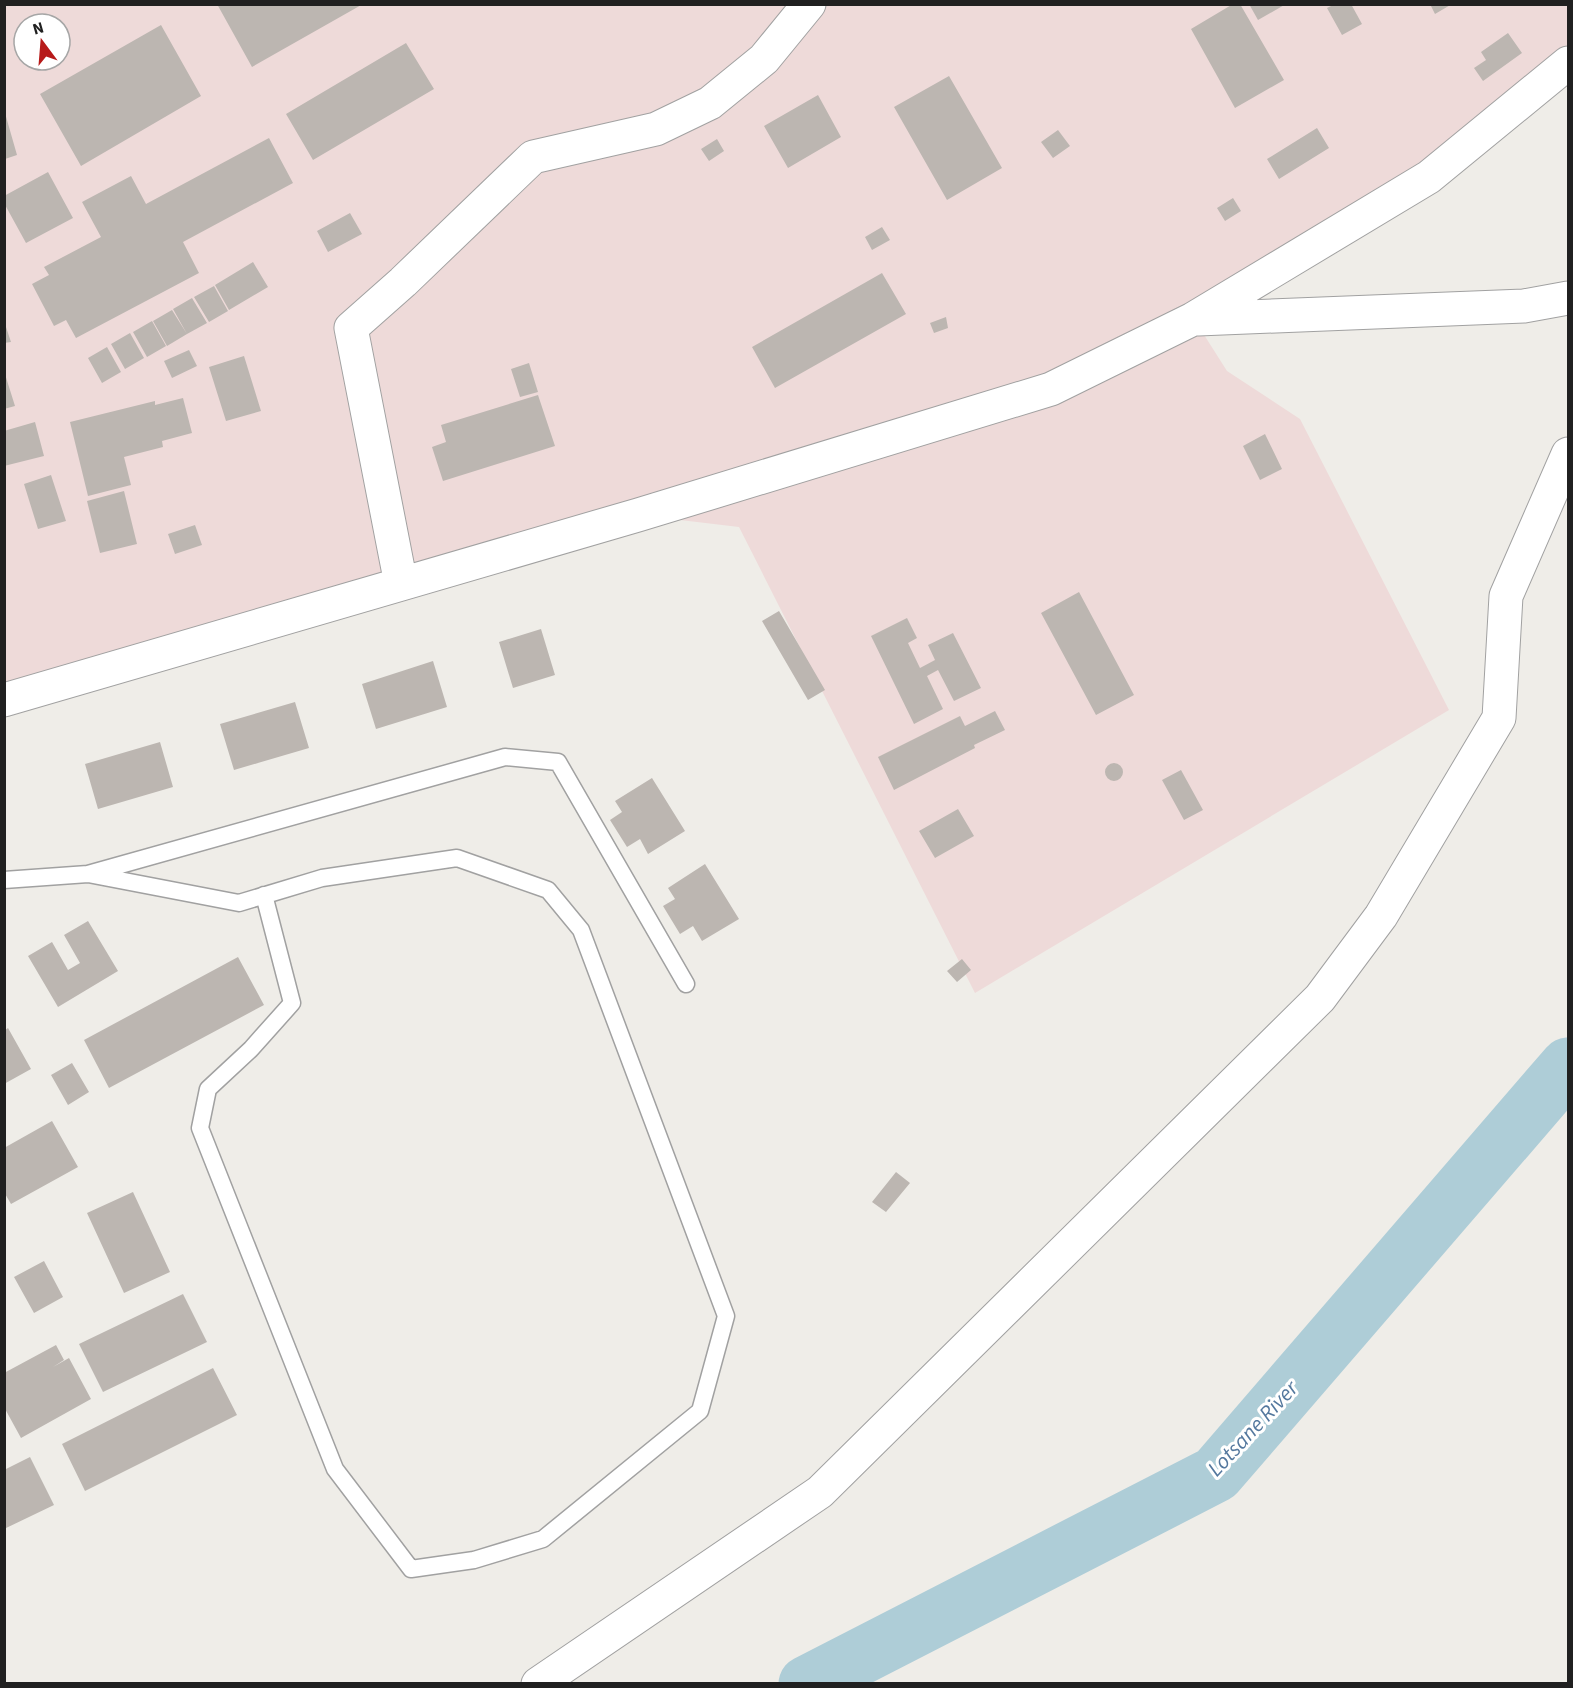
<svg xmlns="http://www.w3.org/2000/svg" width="1573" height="1688" font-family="'Source Sans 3',sans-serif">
<rect width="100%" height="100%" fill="#efede8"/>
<path fill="#eedad9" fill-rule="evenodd" d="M5 5H1568V63L1194 319 1227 371 1300 419 1449 710 975 993 739 527 638 515 5 700ZM24 24H60V60H24Z"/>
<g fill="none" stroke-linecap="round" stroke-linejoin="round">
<path stroke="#aecdd7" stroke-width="57" d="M807 1684 1216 1474 1568 1066"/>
</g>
<path fill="#bcb6b1" d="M217 4H363L252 67Z
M1233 4H1240L1284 80 1235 108 1191 29Z
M1249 4H1286L1258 20Z
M1335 4H1351L1362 24 1342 35 1327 8Z
M1430 4H1452L1435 14Z
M161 25 201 96 81 166 40 94Z
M1508 33 1522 53 1483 81 1474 68 1486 60 1481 52Z
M406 43 434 89 313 160 286 114Z
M949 76 1002 168 947 200 894 107Z
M818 95 841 137 788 168 764 126Z
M5 113 17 155 5 159Z
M1317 128 1329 148 1279 179 1267 159Z
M1058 130 1070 146 1053 158 1041 142Z
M269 138 293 183 183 242 199 273 76 338 66 320 54 326 32 284 49 275 44 267 101 237 82 202 131 176 146 204Z
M717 139 724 151 709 161 701 149Z
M48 172 73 218 26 243 4 203V196Z
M1233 198 1241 211 1225 221 1217 208Z
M350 213 362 234 328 252 317 231Z
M882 227 890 240 872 250 865 237Z
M253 262 268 287 229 310 215 285Z
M882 273 906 314 775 388 752 347Z
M214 286 228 311 209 322 194 297Z
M192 298 207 323 187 334 173 309Z
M172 310 187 334 167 346 153 321Z
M946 317 948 328 934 333 930 323Z
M4 321 11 342 4 343Z
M152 321 166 346 147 357 133 332Z
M130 333 144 358 125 369 111 344Z
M107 347 121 372 102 383 88 358Z
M189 350 197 366 172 378 164 361Z
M244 356 261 411 226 421 209 367Z
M529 363 538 392 520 397 511 369Z
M4 371 15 406 4 409Z
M538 395 555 446 443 481 432 447 446 442 441 425Z
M183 398 192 433 162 441 163 447 124 457 131 485 88 496 70 422 155 401V405Z
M35 422 44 456 4 466V431Z
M1265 434 1282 469 1260 480 1243 446Z
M51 475 66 521 38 529 24 484Z
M124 491 137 544 100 553 87 501Z
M195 525 202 545 175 554 168 534Z
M1079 592 1134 695 1096 715 1041 613Z
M779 611 825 690 808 700 762 621Z
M907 618 917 638 908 643 920 668 935 660 928 645 953 633 981 688 954 701 938 670 927 676 943 709 914 724 871 636Z
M541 629 555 675 513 688 499 642Z
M433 661 447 707 376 729 362 684Z
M295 702 309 748 234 770 220 724Z
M995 711 1005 730 974 745 975 748 894 790 878 757 960 716 965 726Z
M160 742 173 787 98 809 85 764Z
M1105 772a9 9 0 1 1 18 0a9 9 0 1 1-18 0Z
M1181 770 1203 810 1184 820 1162 780Z
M652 778 685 831 648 854 640 839 627 847 610 820 622 812 615 801Z
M958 809 974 836 935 858 919 831Z
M705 864 739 919 702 941 693 926 680 934 663 906 675 899 668 888Z
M88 921 118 971 58 1007 28 956 52 942 68 970 80 963 64 935Z
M238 957 264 1005 109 1088 84 1040Z
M962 959 971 970 957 982 947 971Z
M8 1028 31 1069 4 1084V1031Z
M72 1063 89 1092 68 1105 51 1075Z
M52 1121 78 1167 11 1204 4 1192V1148Z
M896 1172 910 1183 886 1212 872 1202Z
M133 1192 170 1272 124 1293 87 1213Z
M44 1261 63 1297 34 1313 14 1277Z
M183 1294 207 1342 103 1392 79 1344Z
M56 1345 64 1360 53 1367 69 1358 91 1399 21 1438 4 1407V1373Z
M213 1368 237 1415 85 1491 62 1444Z
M30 1457 54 1505 4 1529V1470Z"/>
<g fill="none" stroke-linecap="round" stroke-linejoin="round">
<g stroke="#a1a1a1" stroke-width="19">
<path id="lane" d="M88 874 239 903 322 878 457 858 548 890 581 930 726 1316 700 1411 543 1539 474 1560 411 1569 335 1469 200 1128 208 1089 251 1049 292 1003 264 895
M4 880 88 874 505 757 558 762 686 984"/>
</g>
<g stroke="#a1a1a1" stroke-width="35">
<path id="street" d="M1198 319 1524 306 1568 298
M401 584 351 328 403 282 533 157 656 129 710 103 764 59 809 4
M4 700 638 515 1051 389 1193 319 1429 177 1568 63
M538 1684 820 1492 1320 998 1381 916 1499 718 1506 596 1568 454"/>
</g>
<use href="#lane" stroke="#fff" stroke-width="16"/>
<use href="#street" stroke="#fff" stroke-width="33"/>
</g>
<g text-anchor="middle" stroke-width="6" stroke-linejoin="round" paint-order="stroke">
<g font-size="22" font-style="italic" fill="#54789e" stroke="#fff">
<text transform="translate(1252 1428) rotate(-47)" y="8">Lotsane River</text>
</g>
</g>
<rect width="1573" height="1688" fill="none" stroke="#202020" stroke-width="12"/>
<g transform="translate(42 42) rotate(344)"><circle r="28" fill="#ffffff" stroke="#a6a6a6" stroke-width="1.5"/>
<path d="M0-4.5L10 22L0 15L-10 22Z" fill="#b71a19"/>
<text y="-9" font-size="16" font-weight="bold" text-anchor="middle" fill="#202020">N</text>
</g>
</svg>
